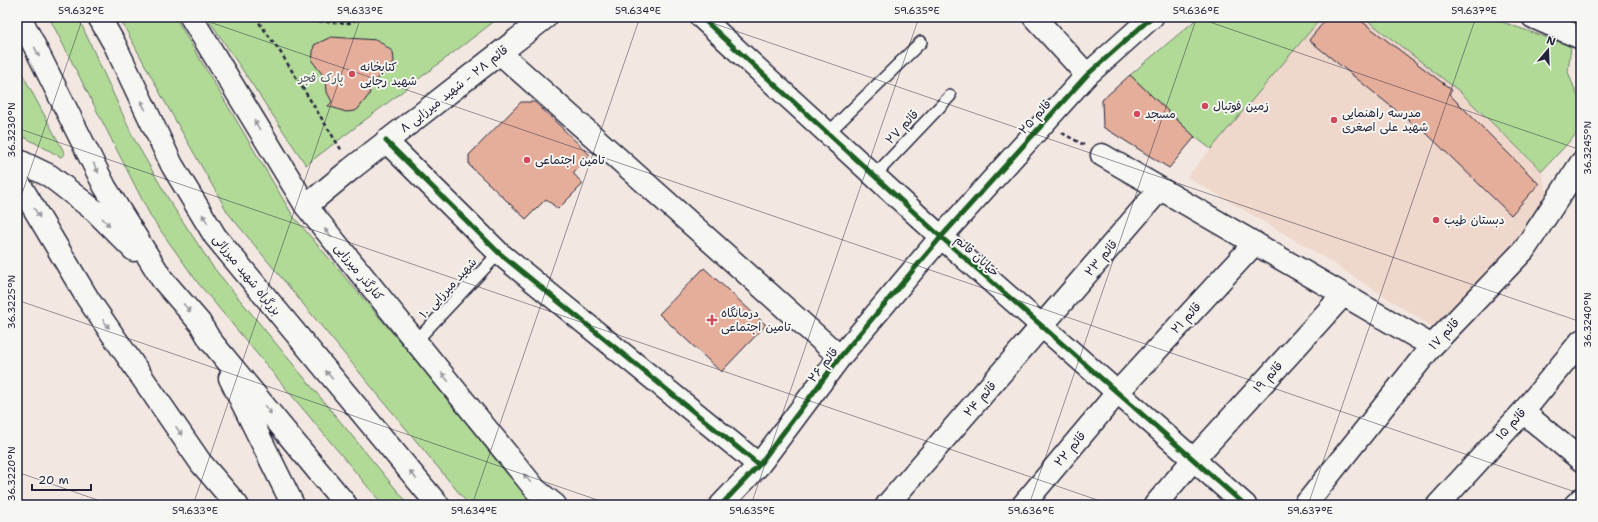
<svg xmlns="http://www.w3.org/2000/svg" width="1598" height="522" font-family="'Shantell Sans','Playpen Sans Arabic',sans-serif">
<rect width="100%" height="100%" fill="#f3e8e1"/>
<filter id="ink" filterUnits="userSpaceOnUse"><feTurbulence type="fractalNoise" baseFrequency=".025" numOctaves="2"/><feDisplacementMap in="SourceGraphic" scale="8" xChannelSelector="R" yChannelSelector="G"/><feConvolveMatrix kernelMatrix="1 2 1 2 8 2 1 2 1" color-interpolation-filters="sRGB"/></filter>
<g filter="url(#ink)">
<path fill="#efd7cc" d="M1322 17H1363L1459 91 1542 171 1547 194 1519 245 1437 330 1312 250 1187 177Z"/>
<path fill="#b1da97" stroke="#6a7e69" d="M49 17H78L134 139 172 205 213 267 409 505H383L198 283 151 217Z
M119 17H175L293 216 539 505H469L228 213 165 102Z
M207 17H500L306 165Z
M1199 17H1322L1211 149 1195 137 1130 75Z
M1363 17H1488L1571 46 1568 72 1577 95 1581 98V129L1542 171 1459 91Z
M17 64 65 154 61 157 26 138 17 136Z"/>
<path fill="#e5ae9b" stroke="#22223b" d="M1328 17H1356L1452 90 1449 94 1539 184 1511 215 1420 127 1419 129 1309 40Z
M331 37 378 40 393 52 394 61 390 69 372 82 369 95 358 109 355 111 346 112 328 106 332 102 327 92 326 79 312 61 314 45Z
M1130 75 1195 137 1169 168 1103 127 1102 100Z
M521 102H535L590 155 573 173 583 184 558 209 546 199 526 219 469 165V155Z
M704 268 766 325 721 372 659 314Z"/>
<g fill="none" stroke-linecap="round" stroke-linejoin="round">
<g stroke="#22223b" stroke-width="14">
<path id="lane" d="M828 133 921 42
M874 176 950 96
M416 341 499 253"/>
</g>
<g stroke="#22223b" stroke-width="25">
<path id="street" d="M1034 17 1087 75
M1533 17 1581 38
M500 53 840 357
M386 141 499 253 759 465
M1102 155 1432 346
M306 206 351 169 546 17
M1523 412 1581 460
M721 505 759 465 840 357 941 237 1087 75 1152 17
M887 505 1160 189
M1023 505 1117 393 1255 243
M1155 505 1193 460 1343 295
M1305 505 1432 346 1524 250 1581 163
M1438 505 1523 412 1581 341
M1575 505 1581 499"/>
</g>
<g stroke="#22223b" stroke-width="25">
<path id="secondary" d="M191 17 306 206 536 490 555 505
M701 17 941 237 1245 505
M17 180 88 299 201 463 237 505"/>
</g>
<g stroke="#22223b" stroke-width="25">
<path id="highway" d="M20 17 105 187 162 279 200 323 210 340 346 505
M99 17 115 45 172 165 215 236 438 505
M17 160 50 176 95 211 134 250
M230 378 293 505"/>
</g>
<path stroke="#22223b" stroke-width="2.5" stroke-dasharray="4 3" stroke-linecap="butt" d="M255 17 279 50 342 151
M306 17 312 21 349 23 362 17
M1062 133 1084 145"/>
<use href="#lane" stroke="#f6f6f2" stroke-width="11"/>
<use href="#street" stroke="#f6f6f2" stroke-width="22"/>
<use href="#secondary" stroke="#f6f6f2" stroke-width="22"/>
<use href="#highway" stroke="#f6f6f2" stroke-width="22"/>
<path stroke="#8d6e63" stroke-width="4" stroke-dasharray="8 4" stroke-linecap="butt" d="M17 22 26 17"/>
<g stroke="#f6f6f2" stroke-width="8">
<path id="cycleway" d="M701 17 941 237 1245 505
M386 141 499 253 759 465
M721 505 759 465 840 357 941 237 1087 75 1152 17"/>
</g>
<use href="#cycleway" stroke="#1b5e20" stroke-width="5"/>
</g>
<defs><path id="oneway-solid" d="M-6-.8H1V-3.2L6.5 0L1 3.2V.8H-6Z"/></defs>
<g fill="#9797a0">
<use href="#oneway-solid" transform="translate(37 52) rotate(64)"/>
<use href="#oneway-solid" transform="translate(143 105) rotate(-116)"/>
<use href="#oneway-solid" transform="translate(257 125) rotate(-121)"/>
<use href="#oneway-solid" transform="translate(96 168) rotate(63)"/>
<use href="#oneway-solid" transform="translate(37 213) rotate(59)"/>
<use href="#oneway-solid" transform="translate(205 219) rotate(-121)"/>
<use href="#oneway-solid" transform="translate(106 222) rotate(46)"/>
<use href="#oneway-solid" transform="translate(328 233) rotate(-129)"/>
<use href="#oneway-solid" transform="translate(187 308) rotate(49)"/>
<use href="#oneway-solid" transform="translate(106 324) rotate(55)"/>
<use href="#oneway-solid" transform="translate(329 375) rotate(-130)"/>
<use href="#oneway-solid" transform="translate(445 377) rotate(-129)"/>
<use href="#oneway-solid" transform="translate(268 410) rotate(51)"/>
<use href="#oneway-solid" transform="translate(179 431) rotate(55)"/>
<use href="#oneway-solid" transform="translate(413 475) rotate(-130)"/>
<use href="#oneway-solid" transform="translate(527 478) rotate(-129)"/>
</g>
</g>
<path fill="none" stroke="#22223b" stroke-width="1" stroke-opacity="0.45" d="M195 17 1581 494M695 17 1581 322M1195 17 1581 150M17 128 1112 505M17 208 83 17M17 300 612 505M17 472 112 505M193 505 361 17M472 505 640 17M751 505 919 17M1029 505 1197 17M1308 505 1476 17"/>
<g fill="#d1495b" stroke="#f6f6f2" stroke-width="1.5">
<circle cx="352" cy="74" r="4"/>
<circle cx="1205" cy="106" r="4"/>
<circle cx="1137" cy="114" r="4"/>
<circle cx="1334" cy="120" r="4"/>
<circle cx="527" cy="160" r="4"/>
<circle cx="1436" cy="220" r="4"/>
<path d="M710 314h4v4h4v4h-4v4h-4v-4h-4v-4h4z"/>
</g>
<g text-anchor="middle" stroke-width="4" stroke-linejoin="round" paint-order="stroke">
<g font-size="12" fill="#22223b" stroke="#f6f6f2" text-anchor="start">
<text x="360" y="71">کتابخانه<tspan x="360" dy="14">شهید رجایی</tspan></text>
<text x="1213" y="110">زمین فوتبال</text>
<text x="1342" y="117">مدرسه راهنمایی<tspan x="1342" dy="14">شهید علی اصغری</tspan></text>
<text x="1145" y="118">مسجد</text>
<text x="535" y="164">تامین اجتماعی</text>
<text x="1444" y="224">دبستان طیب</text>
<text x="721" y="317">درمانگاه<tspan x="721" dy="14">تامین اجتماعی</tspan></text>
</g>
<g font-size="12" fill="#4d5957" stroke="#f6f6f2">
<text x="321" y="82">پارک فجر</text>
</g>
<g font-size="12" fill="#22223b" stroke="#f6f6f2">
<text transform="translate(454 89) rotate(-38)" y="4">قائم ۲۸ - شهید میرزایی ۸</text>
<text transform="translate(1035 117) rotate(-48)" y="4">قائم ۲۵</text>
<text transform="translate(902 127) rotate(-47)" y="4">قائم ۲۷</text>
<text transform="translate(977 256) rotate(42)" y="4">خیابان قائم</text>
<text transform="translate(1101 258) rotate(-50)" y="4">قائم ۲۳</text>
<text transform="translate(359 272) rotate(51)" y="4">کنارگذر میرزایی</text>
<text transform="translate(247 275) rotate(51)" y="4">بزرگراه شهید میرزائی</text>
<text transform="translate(448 288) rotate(-47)" y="4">شهید میرزایی ۱۰</text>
<text transform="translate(1186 318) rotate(-47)" y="4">قائم ۲۱</text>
<text transform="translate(1444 334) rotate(-47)" y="4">قائم ۱۷</text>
<text transform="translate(823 365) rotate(-52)" y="4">قائم ۲۶</text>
<text transform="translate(1268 377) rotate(-48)" y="4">قائم ۱۹</text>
<text transform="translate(980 399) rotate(-49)" y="4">قائم ۲۴</text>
<text transform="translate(1511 424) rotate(-48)" y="4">قائم ۱۵</text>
<text transform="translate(1070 449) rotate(-50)" y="4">قائم ۲۲</text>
</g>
</g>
<rect width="1598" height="522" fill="none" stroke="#f6f6f2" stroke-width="44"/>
<g transform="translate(1548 50) rotate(19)" stroke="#f6f6f2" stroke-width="3" paint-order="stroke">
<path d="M0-3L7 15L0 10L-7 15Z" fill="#22223b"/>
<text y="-6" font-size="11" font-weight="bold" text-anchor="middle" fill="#22223b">N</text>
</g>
<path d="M32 484v6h59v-6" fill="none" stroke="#22223b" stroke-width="2"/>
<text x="38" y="484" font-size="12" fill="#22223b" stroke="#f6f6f2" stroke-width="3" paint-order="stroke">20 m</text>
<rect x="22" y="22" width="1554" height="478" fill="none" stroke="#22223b" stroke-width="1.5"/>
<g font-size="10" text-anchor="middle" fill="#22223b">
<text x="81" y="14">59.632°E</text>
<text x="360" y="14">59.633°E</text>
<text x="638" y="14">59.634°E</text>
<text x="917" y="14">59.635°E</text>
<text x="1196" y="14">59.636°E</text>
<text x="1474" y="14">59.637°E</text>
<text transform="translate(11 130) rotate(-90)" y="4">36.3230°N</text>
<text transform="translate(1587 148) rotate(-90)" y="4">36.3245°N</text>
<text transform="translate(11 302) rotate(-90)" y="4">36.3225°N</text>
<text transform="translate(1587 320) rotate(-90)" y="4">36.3240°N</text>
<text transform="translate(11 474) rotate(-90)" y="4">36.3220°N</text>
<text x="195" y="514">59.633°E</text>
<text x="474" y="514">59.634°E</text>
<text x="752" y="514">59.635°E</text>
<text x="1031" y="514">59.636°E</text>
<text x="1310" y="514">59.637°E</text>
</g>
</svg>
